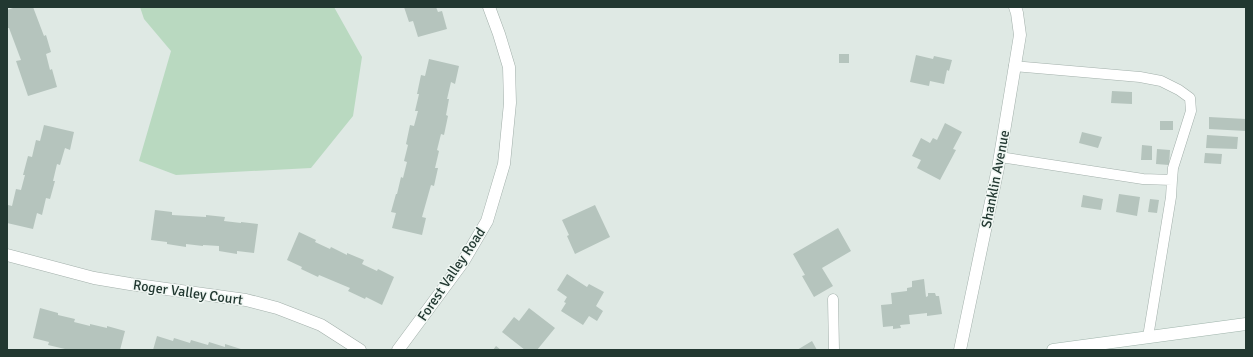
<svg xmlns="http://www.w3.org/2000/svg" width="1253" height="357" font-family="Signika,sans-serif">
<rect width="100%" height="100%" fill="#dfe9e4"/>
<path fill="#b9d9c0" d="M140 7H334L362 57 353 116 311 168 176 175 139 161 171 51 144 19Z"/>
<path fill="#b5c4bd" d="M16 7H33L44 36 46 35 51 52 46 54 50 70 52 69 57 87 28 96 16 61 21 60 9 28H8L7 26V10Z
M404 7H436L438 12 442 11 447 29 418 37 413 21 409 22Z
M839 54H849V63H839Z
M916 55 933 59 934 56 952 60 949 71 947 70 944 84 930 81 929 86 910 82Z
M429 59 459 66 455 84 451 82 447 99H449L446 115 448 116 444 135 441 134 437 150 439 151 435 168H438L434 186 431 185 422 217 426 218 422 235 392 228 396 213 391 212 396 194H397L401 177 403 178 407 162 404 161 408 145 406 144 410 125 414 126 418 111H415L419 94H417L421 75 425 76Z
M1112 91 1132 92V104L1111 103Z
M1209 117 1246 119V131L1209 129Z
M1160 121H1173V130H1160Z
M945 123 962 132 953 149 956 150 940 180 917 168 921 160 912 156 921 138 930 143 933 138 937 140Z
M44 125 74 132 70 150 65 148 60 165 57 164 53 181H55L50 199 46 198 42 215 37 213 33 229 7 223V210L8 205 12 206 16 189 21 190 25 175H23L28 156 32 157 36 140 40 141Z
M1082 132 1102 137 1098 148 1079 143Z
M1207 135 1238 137 1237 149 1206 148Z
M1142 145 1152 146V160H1141Z
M1157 149 1170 150 1169 165 1156 164Z
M1205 153 1222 154 1221 164 1204 163Z
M1119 194 1140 197 1137 216 1116 212Z
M1083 195 1103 199 1101 210 1081 207Z
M1150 199 1159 200 1157 213 1148 212Z
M595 205 610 237 575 254 567 236 569 235 562 220Z
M155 210 172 212V215L206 217V215L225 217 224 221 241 223V222L258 224 254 253 237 251V254L219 251V246L203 245V246L186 244V247L167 244V242L151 240Z
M838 228 851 251 822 268 833 286 814 297 802 276 805 275 793 254Z
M299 232 316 240 315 242 330 249 331 247 347 255V253L364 260 362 264 377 271 378 269 394 277 382 305 366 297 365 299 348 291 350 288 319 275 318 277 301 269 302 267 287 260Z
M567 274 587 287 589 284 604 292 596 306 603 311 597 321 589 316 583 325 561 311 566 303 564 302 567 297 557 290Z
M924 279 926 297 928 296V293H935L936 296H939L942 314 927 316V313L909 315 910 324 900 325 901 328 893 329V326L883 327 881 305 892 304 891 293 907 291V288L912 287V281Z
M40 308 58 313V315L75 319 74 322 90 326V324L107 328V326L125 331 120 350H65V349L48 345 49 342 33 338Z
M529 308 555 328 537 350H525L502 332 514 317 519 321Z
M157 336 173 341 174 338 190 343 191 340 208 345 209 342 225 347V344L244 350H153Z
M812 341 817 350H797Z
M496 346 501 350H493Z"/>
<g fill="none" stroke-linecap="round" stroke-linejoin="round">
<g stroke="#a3b0ab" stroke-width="11">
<path id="lane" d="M1000 157 1143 179 1172 180 1173 168 1191 111 1190 98 1179 90 1161 81 1140 77 1014 66
M833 299 834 350
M1148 337 1171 197 1172 180"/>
</g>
<g stroke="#a3b0ab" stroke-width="13">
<path id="street" d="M7 255 94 278 130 284 246 300 277 308 321 325 360 350
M398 350 463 262 487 221 504 164 510 103 509 67 499 34 489 7
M960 350 998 168 1020 35 1017 13 1015 7"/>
</g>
<g stroke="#9fb4ab" stroke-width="13">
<path id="secondary" d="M1053 350 1246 324"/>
</g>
<use href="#lane" stroke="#fff" stroke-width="10"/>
<use href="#street" stroke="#fff" stroke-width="12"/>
<use href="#secondary" stroke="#fff" stroke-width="12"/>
</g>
<g text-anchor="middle" stroke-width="3" stroke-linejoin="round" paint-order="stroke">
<g font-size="14" fill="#223831" stroke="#eff6f2">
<text transform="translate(995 179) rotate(-79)" y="5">Shanklin Avenue</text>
<text transform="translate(451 274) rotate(-56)" y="5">Forest Valley Road</text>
<text transform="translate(188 292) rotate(8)" y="5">Roger Valley Court</text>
</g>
</g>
<rect width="1253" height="357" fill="none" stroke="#223831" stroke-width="16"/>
</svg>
